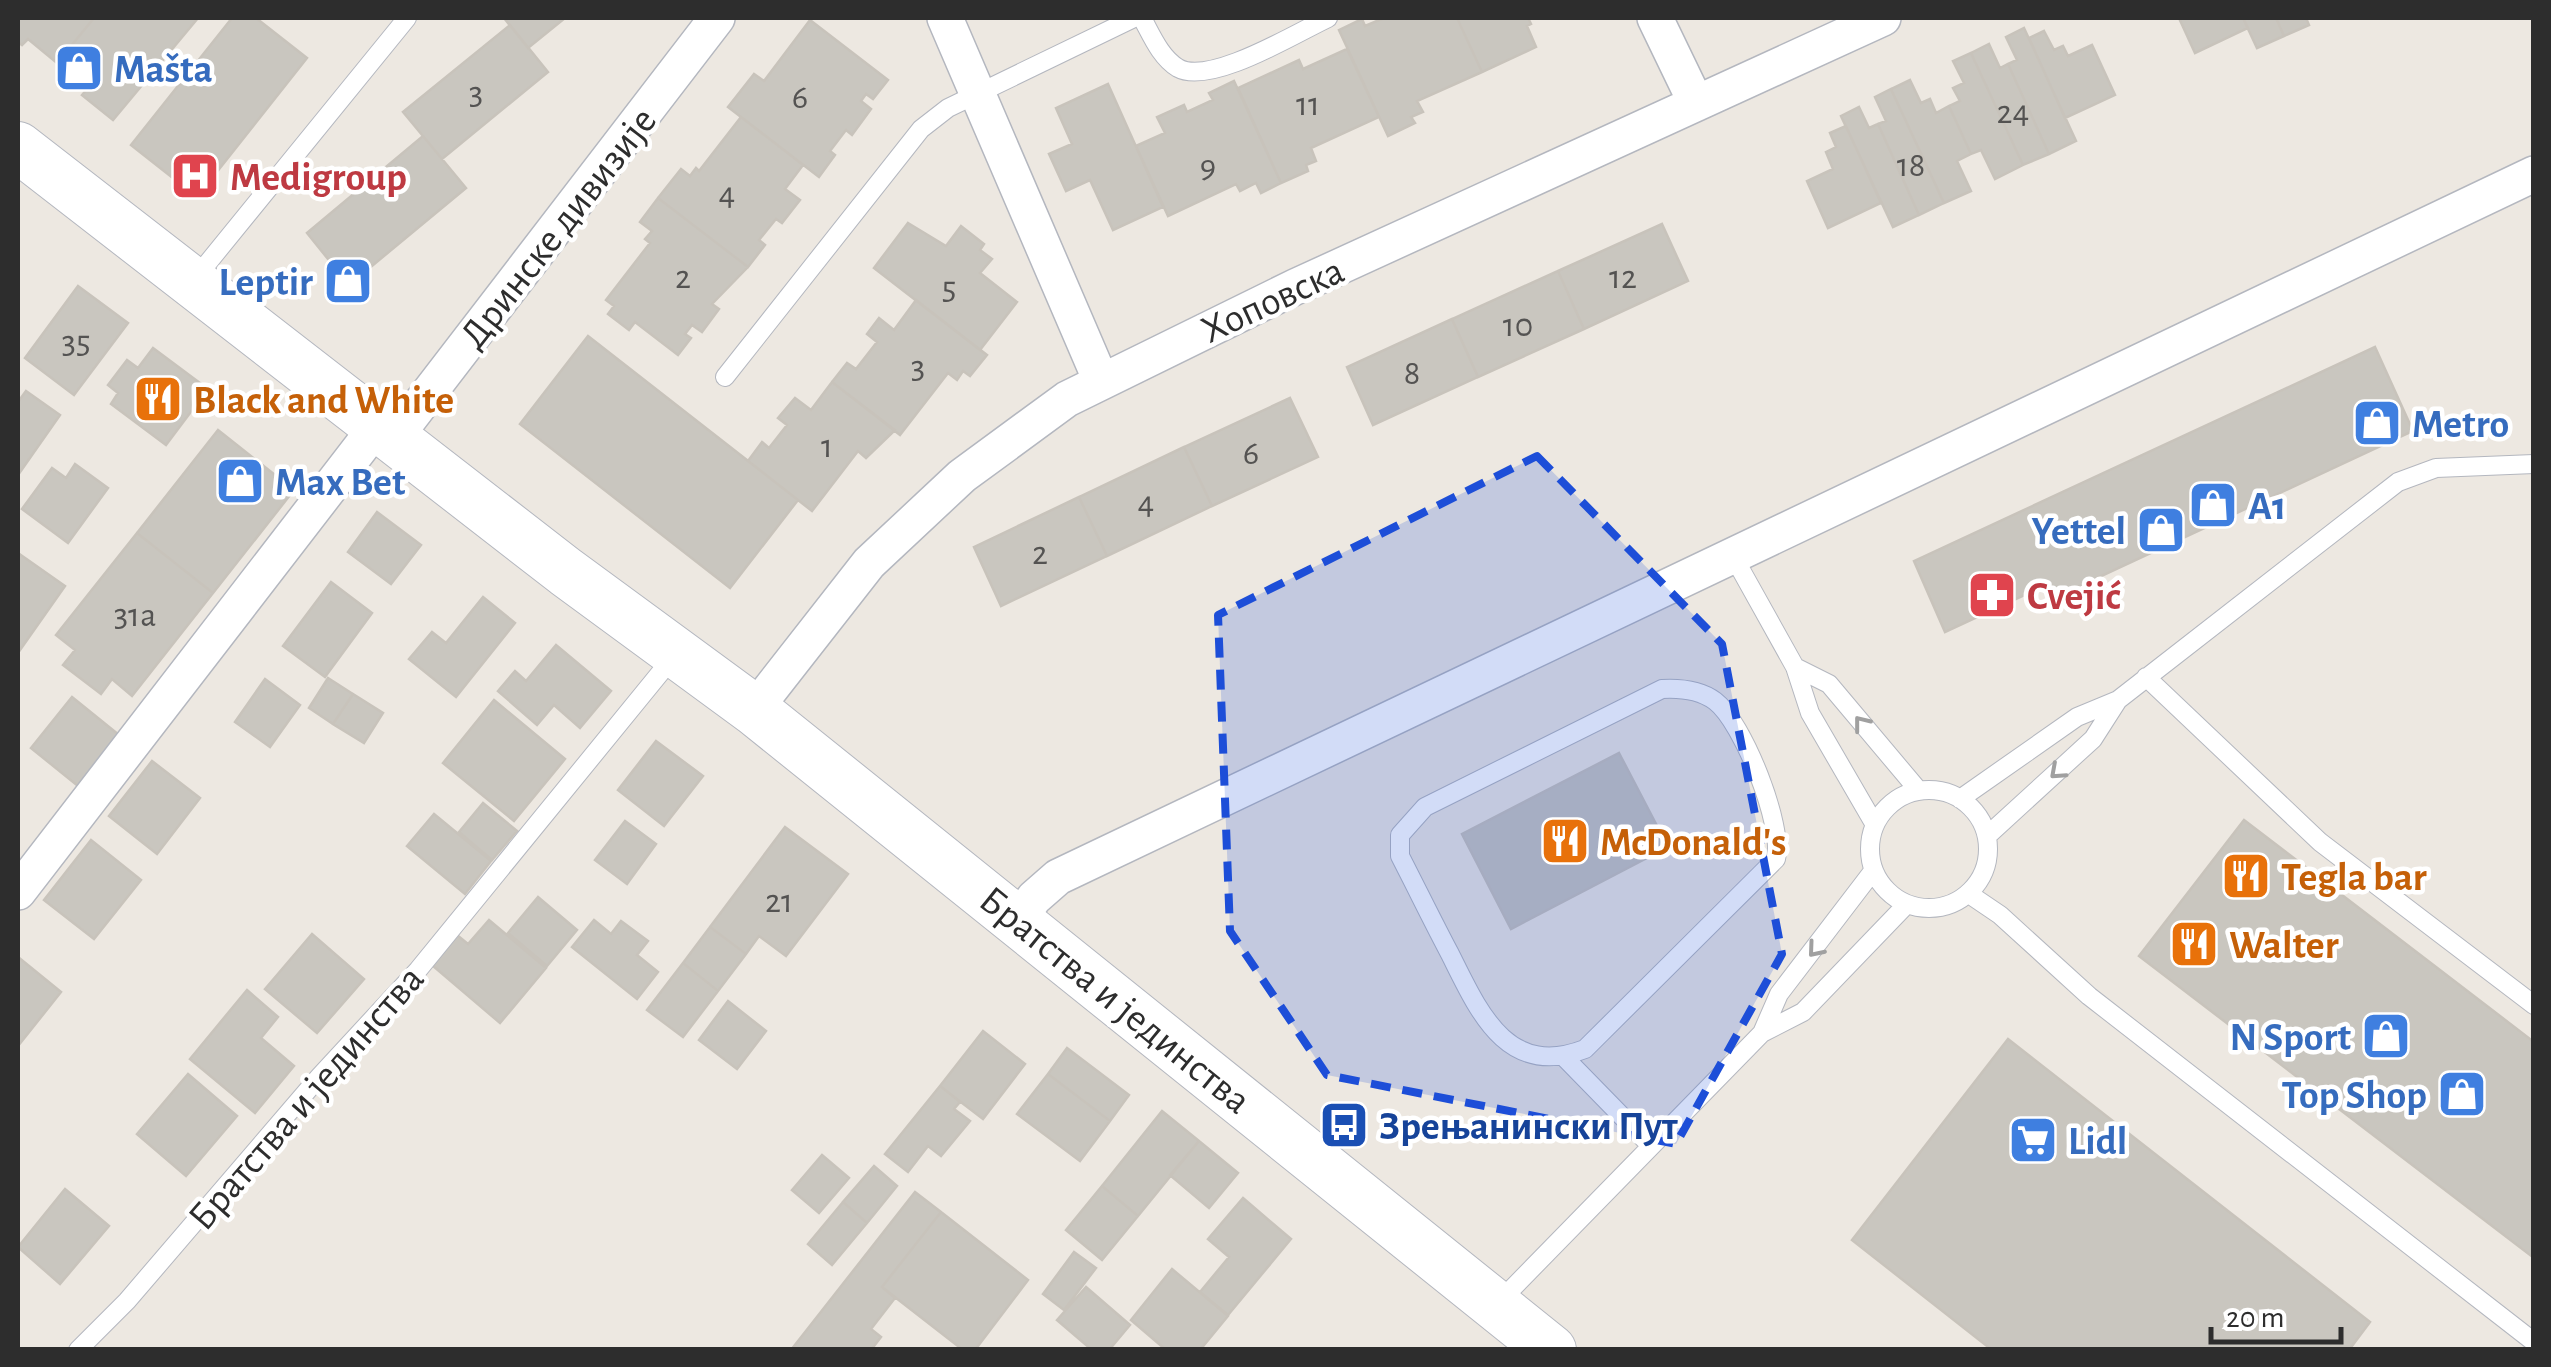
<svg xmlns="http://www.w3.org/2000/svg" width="2551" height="1367" font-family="'Alegreya Sans',sans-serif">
<rect width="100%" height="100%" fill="#ede8e1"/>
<path fill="#c9c6bf" stroke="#c8c3bb" stroke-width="2.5" d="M18 18H94L57 63 28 39 22 45 18 42Z
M94 18H198L113 120 82 95 88 88 57 63Z
M232 18H256L307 58 197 197 131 145Z
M504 18H565L528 48Z
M1384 18H1457L1482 72 1417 101 1423 112 1411 117 1415 123 1388 136 1339 30 1362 19 1365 26Z
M1457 18H1528L1531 24 1527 26 1536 47 1482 72Z
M2179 18H2243L2248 28 2195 53Z
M2243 18H2276L2284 36 2257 48Z
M2276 18H2306L2309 25 2284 36Z
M810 20 888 80 873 99 866 94 861 101 871 109 852 135 846 130 830 151 835 155 819 177 728 107 754 74 764 81Z
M510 25 548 72 442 159 403 112Z
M2024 28 2076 141 2049 154 2008 64 2017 60 2006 37Z
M2044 31 2054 50 2063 46 2068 56 2092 45 2115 95 2065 118 2029 38Z
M1989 44 2000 68 2008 64 2049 154 2023 165 1971 53Z
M1347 49 1379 117 1311 148 1316 161 1306 165 1308 171 1281 183 1238 88 1299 60 1303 69Z
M1971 53 2023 165 1995 179 1981 150 1971 154 1949 106 1960 101 1953 88 1964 83 1953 61Z
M1910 80 1921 103 1930 99 1936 113 1949 106 1971 154 1957 161 1971 191 1944 203 1891 89Z
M1234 81 1281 183 1261 193 1256 183 1240 191 1236 184 1168 216 1136 146 1165 133 1157 117 1184 105 1187 112 1213 100 1209 93Z
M1108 84 1163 207 1113 230 1090 180 1066 191 1049 154 1072 144 1056 108Z
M1891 89 1944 203 1919 215 1878 124 1886 121 1875 97Z
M1859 107 1869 128 1878 124 1919 215 1893 227 1841 116Z
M741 117 803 165 785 189 800 200 782 223 776 219 759 240 765 245 748 267 658 198 681 169 690 176 696 168 699 171Z
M1846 126 1881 203 1828 228 1807 181 1833 169 1826 152 1836 147 1830 133Z
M423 136 466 188 349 285 307 233Z
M658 198 748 267 712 304 719 309 702 332 692 325 685 334 691 338 678 355 635 322 629 330 608 314 614 306 606 300 650 243 645 239 652 231 640 222Z
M908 223 946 246 961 226 984 244 980 250 992 259 980 273 1017 302 980 350 874 268Z
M1662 224 1688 281 1584 329 1558 271Z
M1558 271 1584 329 1478 377 1452 319Z
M78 286 128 323 74 395 25 358Z
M916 300 987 355 970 376 963 371 957 380 948 373 900 435 832 382 847 363 856 369 877 342 867 334 879 318 894 330Z
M1452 319 1478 377 1373 425 1347 367Z
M588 336 798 500 730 588 520 424Z
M2375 347 2413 431 2054 598 2048 584 1945 632 1914 561Z
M153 348 208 389 166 445 111 404 118 393 108 385 127 360 138 368Z
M832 382 895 430 866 458 858 451 812 511 748 461 762 442 769 448 787 425 778 418 795 398 811 410Z
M26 391 60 415 18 475V402Z
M1290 398 1318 457 1212 506 1184 447Z
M218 430 294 490 213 593 137 533Z
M1184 447 1212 506 1107 556 1079 497Z
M75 464 108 488 68 543 22 509 52 468 66 478Z
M1079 497 1107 556 1001 606 974 547Z
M377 512 421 545 391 584 348 552Z
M137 533 213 593 132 696 112 679 101 694 63 665 75 650 56 635Z
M18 553 65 586 20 650 18 648Z
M331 582 372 613 325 677 283 646Z
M483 597 515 623 456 697 409 659 432 632 446 643Z
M556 645 611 691 580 728 554 705 537 725 498 691 515 671 526 681Z
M328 678 353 694 333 724 309 708Z
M265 679 300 705 270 747 235 722Z
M353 694 383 713 364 743 333 724Z
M72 697 119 735 78 786 31 748Z
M494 700 565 759 514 821 443 763Z
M656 741 703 776 664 826 618 790Z
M1619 753 1668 847 1511 929 1462 834Z
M152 761 200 798 157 854 109 816Z
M483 803 517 831 492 860 459 832Z
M434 814 491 861 465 894 407 846Z
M2244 820 2534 1042V1258L2139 956Z
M625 821 656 844 627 884 595 860Z
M785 827 848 874 786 956 759 936 746 954 710 927Z
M91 840 141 880 94 939 44 900Z
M538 897 577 930 547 966 508 933Z
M489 920 546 968 500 1023 432 965 457 935 468 944Z
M594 920 611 934 621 921 648 941 637 955 658 972 637 999 572 947Z
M710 927 746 954 718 991 683 963Z
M312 934 364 979 317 1033 265 989Z
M18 957 61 992 18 1046Z
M683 963 718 991 683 1037 647 1010Z
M247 990 278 1017 261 1038 294 1066 255 1113 190 1059Z
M728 1001 766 1031 737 1069 699 1040Z
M983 1031 1025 1064 983 1119 940 1086Z
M2008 1039 2370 1322 2349 1350H1992L1852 1240Z
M1067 1048 1129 1095 1110 1121 1048 1074Z
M188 1074 237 1116 186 1176 137 1134Z
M1048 1074 1110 1121 1080 1161 1017 1114Z
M940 1086 960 1102 954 1109 970 1121 941 1156 928 1146 908 1172 885 1154Z
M1162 1111 1199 1141 1138 1216 1102 1186Z
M1199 1141 1238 1173 1209 1208 1170 1175Z
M822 1155 849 1178 819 1213 792 1190Z
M874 1166 897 1186 867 1223 843 1202Z
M1102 1186 1138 1216 1102 1260 1066 1230Z
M65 1189 109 1226 60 1284 18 1247Z
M915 1192 941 1212 882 1287 895 1298 871 1329 881 1337 871 1350H791Z
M1243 1198 1291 1239 1228 1315 1200 1292 1229 1257 1208 1239Z
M843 1202 867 1223 832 1265 808 1244Z
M941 1212 1028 1280 975 1350H963L882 1287Z
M1074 1252 1096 1268 1064 1310 1043 1294Z
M1172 1269 1228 1316 1200 1350H1166L1131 1320Z
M1086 1287 1130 1325 1109 1350H1092L1057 1320Z"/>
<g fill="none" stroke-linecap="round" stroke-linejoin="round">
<g stroke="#b4b7bf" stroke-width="20">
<path id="lane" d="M1142 18C1151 34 1160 57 1178 68 1210 86 1296 33 1328 18
M193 281 407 18
M725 377 921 129 948 108 1134 18
M1732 554 1795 667 1810 713 1875 825
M1795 667 1829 684 1919 791
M2146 677 2320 842 2534 1005
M1662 689C1680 688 1700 690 1715 701 1743 722 1784 826 1776 859L1585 1049C1507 1079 1479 1012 1450 954 1433 922 1417 889 1400 856V835L1425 807Z
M1870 849a59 59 0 1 1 118 0a59 59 0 1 1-118 0Z
M1960 799 2077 717 2118 700 2398 482 2436 468 2534 464
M1987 836 2093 739 2118 700
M1969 894 2000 915 2089 996 2534 1342
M1762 1033 1779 994 1873 871
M1564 1057 1649 1144
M1497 1304 1762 1033 1803 1012 1906 905
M78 1350 127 1301 319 1077 418 970 674 656"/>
</g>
<g stroke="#b4b7bf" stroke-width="38">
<path id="street" d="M945 18 1101 381
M1655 18 1696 103
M395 437 717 18
M754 710 869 563 962 476 1067 399 1295 287 1883 18
M18 892 378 425
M1018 921 1034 898 1058 877 2534 174"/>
</g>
<g stroke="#b4b7bf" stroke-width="52">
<path id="secondary" d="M18 147 566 572 754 710 1551 1350"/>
</g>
<use href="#lane" stroke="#fff" stroke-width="18"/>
<use href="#street" stroke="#fff" stroke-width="35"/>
<use href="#secondary" stroke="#fff" stroke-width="50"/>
</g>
<defs><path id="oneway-chevron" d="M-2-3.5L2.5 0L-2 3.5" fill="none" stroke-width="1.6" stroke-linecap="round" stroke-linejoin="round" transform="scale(2.5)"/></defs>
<g stroke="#a0a0a0">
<use href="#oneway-chevron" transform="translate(1861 723) rotate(-128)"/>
<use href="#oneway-chevron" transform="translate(2057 772) rotate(138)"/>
<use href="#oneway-chevron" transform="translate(1815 950) rotate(130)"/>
</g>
<path fill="#1d4ed8" fill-opacity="0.2" stroke="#1d4ed8" stroke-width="8" stroke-dasharray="20 12" stroke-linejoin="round" d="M1537 456 1722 644 1782 954 1676 1144 1327 1075 1230 931 1218 615Z"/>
<defs>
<g id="shop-square" transform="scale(2.5)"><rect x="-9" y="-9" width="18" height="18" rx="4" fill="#3f7fe0" stroke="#fff"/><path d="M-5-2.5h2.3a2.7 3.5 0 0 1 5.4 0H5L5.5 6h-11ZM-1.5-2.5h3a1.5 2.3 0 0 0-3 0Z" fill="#fff"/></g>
<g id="hospital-square" transform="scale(2.5)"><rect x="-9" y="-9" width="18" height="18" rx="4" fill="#e0444e" stroke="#fff"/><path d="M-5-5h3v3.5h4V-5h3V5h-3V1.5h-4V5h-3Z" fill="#fff"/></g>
<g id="restaurant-square" transform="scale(2.5)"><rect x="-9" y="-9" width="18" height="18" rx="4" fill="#e8710a" stroke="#fff"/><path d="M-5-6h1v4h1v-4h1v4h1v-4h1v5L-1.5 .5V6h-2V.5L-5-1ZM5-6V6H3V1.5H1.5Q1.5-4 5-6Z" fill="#fff"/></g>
<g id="pharmacy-square" transform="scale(2.5)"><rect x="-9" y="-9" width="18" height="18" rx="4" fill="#e0444e" stroke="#fff"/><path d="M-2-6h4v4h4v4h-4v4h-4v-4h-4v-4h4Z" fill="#fff"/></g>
<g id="bus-square" transform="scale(2.5)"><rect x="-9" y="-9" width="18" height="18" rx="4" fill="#1a4fb4" stroke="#fff"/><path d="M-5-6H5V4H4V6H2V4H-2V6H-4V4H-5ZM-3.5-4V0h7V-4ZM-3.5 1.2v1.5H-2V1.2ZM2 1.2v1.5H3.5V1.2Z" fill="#fff"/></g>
<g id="supermarket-square" transform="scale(2.5)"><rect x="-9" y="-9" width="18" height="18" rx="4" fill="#3f7fe0" stroke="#fff"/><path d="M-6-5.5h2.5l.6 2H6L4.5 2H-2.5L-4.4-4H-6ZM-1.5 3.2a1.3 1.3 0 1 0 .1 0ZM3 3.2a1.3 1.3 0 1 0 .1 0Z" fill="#fff"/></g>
</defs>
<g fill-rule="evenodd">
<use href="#shop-square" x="79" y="68"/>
<use href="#hospital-square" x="195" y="176"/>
<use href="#shop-square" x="348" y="281"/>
<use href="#restaurant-square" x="158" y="399"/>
<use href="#shop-square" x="2377" y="423"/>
<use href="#shop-square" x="240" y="481"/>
<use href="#shop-square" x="2213" y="505"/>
<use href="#shop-square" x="2161" y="530"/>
<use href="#pharmacy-square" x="1992" y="595"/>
<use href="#restaurant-square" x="1565" y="841"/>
<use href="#restaurant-square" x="2246" y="876"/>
<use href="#restaurant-square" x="2194" y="944"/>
<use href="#shop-square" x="2386" y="1036"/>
<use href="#shop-square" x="2462" y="1094"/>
<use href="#bus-square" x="1344" y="1125"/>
<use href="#supermarket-square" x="2033" y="1140"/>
</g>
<g text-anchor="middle" stroke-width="9" stroke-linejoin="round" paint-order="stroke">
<g font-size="35" fill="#545352">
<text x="476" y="104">3</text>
<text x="800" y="108">6</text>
<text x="1308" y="115">11</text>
<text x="2013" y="123">24</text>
<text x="1911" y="176">18</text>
<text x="1208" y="177">9</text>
<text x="727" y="205">4</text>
<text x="683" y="288">2</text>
<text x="1623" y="288">12</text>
<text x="949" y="299">5</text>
<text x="1518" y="336">10</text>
<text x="76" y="353">35</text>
<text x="918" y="378">3</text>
<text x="1412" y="384">8</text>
<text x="827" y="457">1</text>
<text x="1251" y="464">6</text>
<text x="1146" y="514">4</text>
<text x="1040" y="564">2</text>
<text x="135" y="626">31a</text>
<text x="779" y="912">21</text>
</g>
<g font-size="40" font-weight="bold" fill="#366cbe" stroke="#fff" text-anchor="start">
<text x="114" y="82">Mašta</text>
<text x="313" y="295" text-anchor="end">Leptir</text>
<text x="2412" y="437">Metro</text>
<text x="275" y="495">Max Bet</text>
<text x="2248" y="519">A1</text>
<text x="2126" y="544" text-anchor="end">Yettel</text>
<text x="2351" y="1050" text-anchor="end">N Sport</text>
<text x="2427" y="1108" text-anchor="end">Top Shop</text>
<text x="2068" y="1154">Lidl</text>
</g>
<g font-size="40" font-weight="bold" fill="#be3a42" stroke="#fff" text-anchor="start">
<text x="230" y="190">Medigroup</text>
<text x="2027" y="609">Cvejić</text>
</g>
<g font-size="40" fill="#2d2d2d" stroke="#fff">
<text transform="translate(557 227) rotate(-52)" y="14">Дринске дивизије</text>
<text transform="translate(1272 299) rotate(-25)" y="14">Хоповска</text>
<text transform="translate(1116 999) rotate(39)" y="14">Братства и јединства</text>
<text transform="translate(305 1097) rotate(-49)" y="14">Братства и јединства</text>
</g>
<g font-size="40" font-weight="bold" fill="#c56008" stroke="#fff" text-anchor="start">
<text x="193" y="413">Black and White</text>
<text x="1600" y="855">McDonald's</text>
<text x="2281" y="890">Tegla bar</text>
<text x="2229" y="958">Walter</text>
</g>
<g font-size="40" font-weight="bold" fill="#164399" stroke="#fff" text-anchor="start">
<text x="1379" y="1139">Зрењанински Пут</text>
</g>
</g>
<rect width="2551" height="1367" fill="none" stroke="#2d2d2d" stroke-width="40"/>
<path d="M2211 1327v15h130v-15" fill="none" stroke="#2d2d2d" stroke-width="5"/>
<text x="2226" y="1327" font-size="30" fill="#2d2d2d" stroke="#ffffff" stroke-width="8" paint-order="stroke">20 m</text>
</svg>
